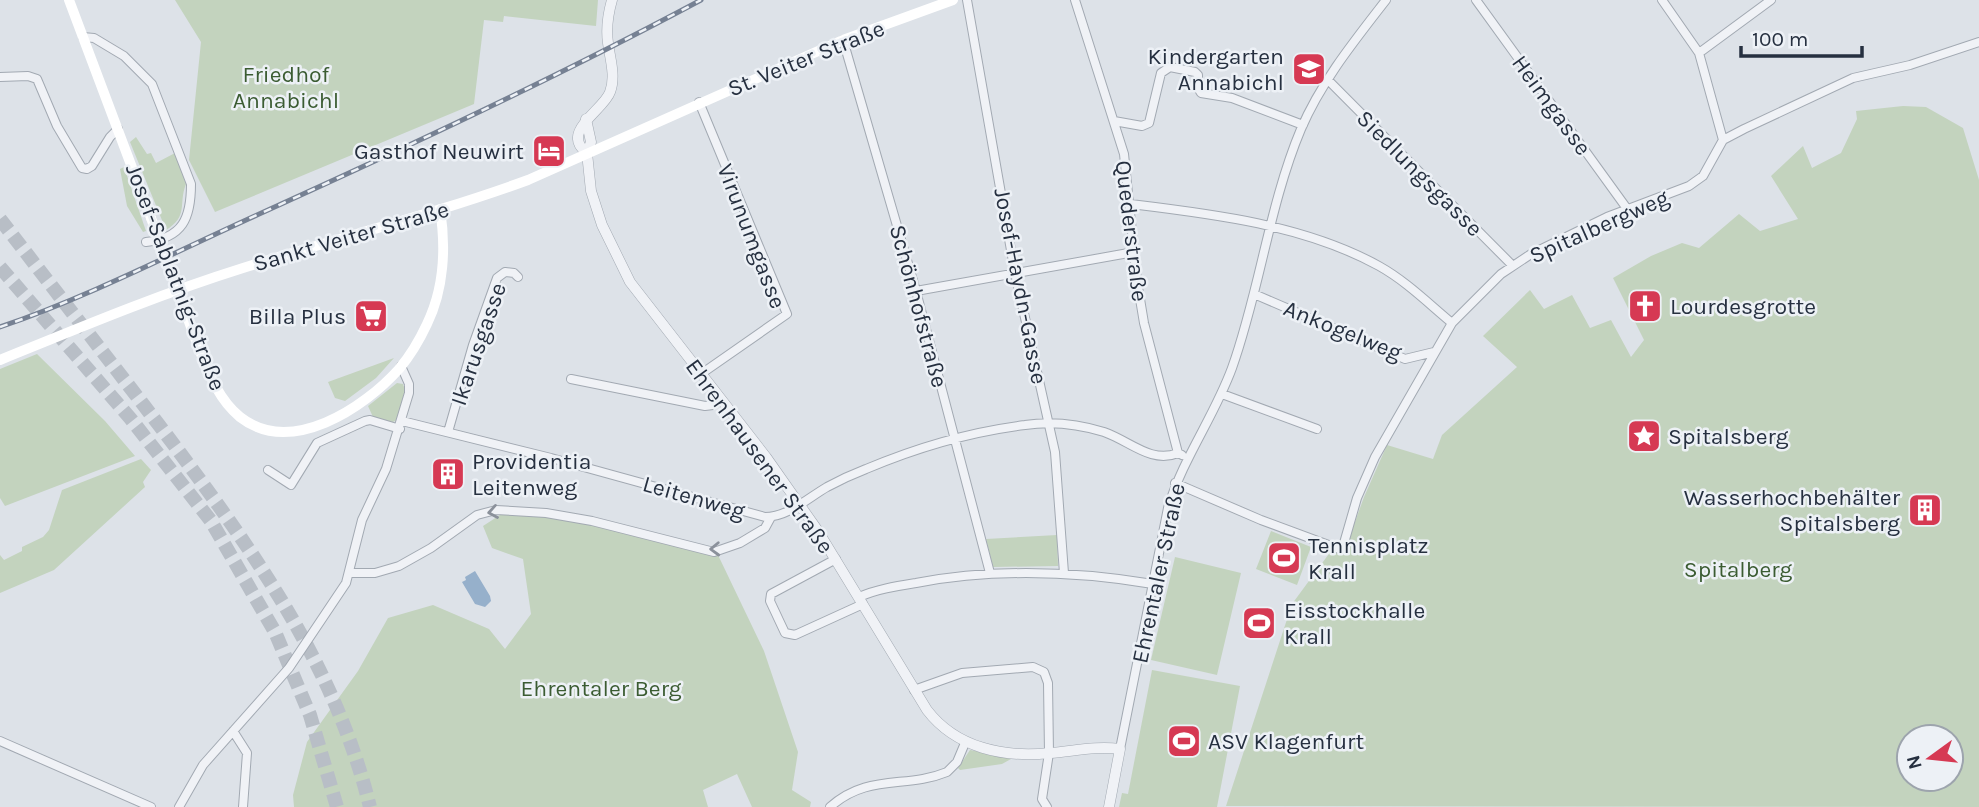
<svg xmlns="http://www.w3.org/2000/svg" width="1979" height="807" font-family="Karla,sans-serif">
<rect width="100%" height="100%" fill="#dde2e8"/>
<path fill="#c3d3be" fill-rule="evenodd" d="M175 0H598L596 26 504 16 503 22 484 20 474 104 215 212 189 160 201 42Z
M1903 106 1926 107 1963 128 1979 180V807L1226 806 1292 604 1331 551 1343 555 1364 497 1387 445 1433 459 1442 435 1517 367 1483 336 1530 290 1544 309 1572 295 1590 328 1611 320 1631 357 1644 340 1613 278 1651 256 1682 243 1699 248 1739 214 1760 231 1798 219 1771 176 1803 146 1812 168 1841 153 1857 119 1856 111ZM1909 737H1951V779H1909Z
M136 137 147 154 151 153 156 163 175 153 186 184C178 204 189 216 166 230L130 142Z
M124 167 146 231 143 232 127 206 120 169Z
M37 354 105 421 135 456 5 506 0 498V369Z
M394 358 376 378 345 401 335 398 328 382Z
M397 383 403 384 405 390 397 420 391 423 373 417 368 406Z
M141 459 151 470 143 482 145 487 54 570 0 593V555L4 560 22 551V547L43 537 49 530 62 490Z
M500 515H544L575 520 718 555 764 651 798 752 792 790 811 802 810 807H752L737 774 703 790 708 807H294L293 795 307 742 358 671 388 618 433 605 489 629 505 649 531 614 523 559 492 548 483 526Z
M1271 531 1311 547 1297 585 1256 569Z
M1057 535 1058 566 993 567 986 539Z
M1175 557 1241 573 1217 675 1151 660Z
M1152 670 1240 686 1217 807H1119L1122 793 1128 794Z
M970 750 1010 757 1011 759 1002 764 960 770 958 768Z"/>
<path fill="#96b0cb" d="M475 571 490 596 491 601 485 607 475 604 462 582 466 580 465 577Z"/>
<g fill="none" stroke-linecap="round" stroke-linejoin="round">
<path stroke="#b8bec6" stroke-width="14" stroke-dasharray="14 7" stroke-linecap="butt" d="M0 219C53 288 106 356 159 425 248 543 334 661 370 807
M0 267 130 418 211 521 275 632 310 715 337 807"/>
<g stroke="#a2a9b2" stroke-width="10">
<path id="minor" d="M967 0 1015 273 1055 452 1064 573
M1075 0 1124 154 1137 281 1144 323 1178 453 1182 455
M1476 0 1628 210
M1662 0 1699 53 1723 140
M83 37 94 38 124 56 152 84 191 184C191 218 183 238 146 242
M843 40 916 291 990 573
M1699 53 1771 0
M0 77 28 76 37 79 57 126 82 168 87 169 92 166 110 137 118 129
M1328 80 1512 265
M699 102 787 314 701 374
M1114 121 1142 126 1149 123 1161 73 1170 67 1195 72 1198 75V88L1201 93 1232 98 1303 125
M1130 204C1213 214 1305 225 1379 266 1406 281 1429 304 1452 323
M916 291 1134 252
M1254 294 1405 359 1434 352
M571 379 705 406 713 405 721 399
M1222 394 1317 429
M402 421 551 458 765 517C788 517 808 498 827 487 840 480 853 474 866 469 918 447 969 432 1025 425 1052 421 1078 424 1104 432 1130 441 1151 464 1178 453
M448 432 473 345 497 278 505 272 514 273 518 277
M268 470 291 485 317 443 365 421 370 420 400 429
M1175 483 1261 520 1342 550 1357 498 1375 457 1452 323 1501 274 1531 254 1607 217 1689 186 1703 176 1723 140 1744 129 1853 78 1910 65 1979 42
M836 559 771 594 770 601 785 633 795 635 863 604
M349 573H375L399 566 431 548 477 515 496 510 546 513 592 521 714 552 740 543 765 528 771 517
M859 597C877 589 897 586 916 583 995 568 1074 571 1153 584
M914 690 962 673 1033 667 1044 672 1048 683 1049 753 1042 799 1047 807
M233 731 247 753 243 807
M0 741 151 807
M1120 749 1168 508C1183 458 1214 417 1232 368 1260 290 1269 205 1301 129 1321 82 1355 40 1386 0
M179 807 203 765 289 668 346 583 362 520 386 469 409 393V384L401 366
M830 807C868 773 906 789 947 772L957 762 965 743"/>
</g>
<g stroke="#a2a9b2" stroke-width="11">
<path id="tertiary" d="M586 119 591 142 587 153 591 191 602 225 630 282 766 457 818 531 927 710C956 748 1004 758 1050 753 1075 751 1096 746 1120 749L1109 807
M587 153C559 132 604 110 610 92 616 76 610 59 608 43 606 29 608 14 612 0"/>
</g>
<use href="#minor" stroke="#f0f2f6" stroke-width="8"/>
<use href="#tertiary" stroke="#f0f2f6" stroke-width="10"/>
<path stroke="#fff" stroke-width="10" d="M69 0 151 218
M199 349C209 374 219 400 240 417 291 457 364 408 399 369 410 356 420 339 427 324 444 289 446 247 440 209
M0 360C81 327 160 294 243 268 338 238 435 214 528 180L843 40 953 0"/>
<g stroke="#768193" stroke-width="5">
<path id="rail" d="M0 327C88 297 173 253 257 215 407 147 555 78 701 0"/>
</g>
<use href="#rail" stroke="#edf1f6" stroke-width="2.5" stroke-dasharray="8" stroke-linecap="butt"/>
<path stroke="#fff" stroke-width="10" d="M151 218 199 349"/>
</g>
<defs><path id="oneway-chevron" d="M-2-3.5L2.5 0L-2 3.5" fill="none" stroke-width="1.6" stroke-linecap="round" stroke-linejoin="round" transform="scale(1.75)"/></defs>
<g stroke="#8b919b">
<use href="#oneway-chevron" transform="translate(493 512) rotate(170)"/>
<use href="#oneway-chevron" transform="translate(715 549) rotate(178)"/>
</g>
<defs>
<g id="school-square" transform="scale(1.75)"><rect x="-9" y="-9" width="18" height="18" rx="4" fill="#d63953" stroke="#edf1f6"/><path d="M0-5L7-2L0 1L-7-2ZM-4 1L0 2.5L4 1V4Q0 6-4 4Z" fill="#fff"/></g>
<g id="hotel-square" transform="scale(1.75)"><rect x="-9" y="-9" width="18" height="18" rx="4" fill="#d63953" stroke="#edf1f6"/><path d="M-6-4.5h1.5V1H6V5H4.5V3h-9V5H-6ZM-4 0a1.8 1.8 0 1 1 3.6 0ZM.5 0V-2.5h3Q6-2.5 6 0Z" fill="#fff"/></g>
<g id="church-square" transform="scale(1.75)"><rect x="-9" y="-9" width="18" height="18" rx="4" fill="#d63953" stroke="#edf1f6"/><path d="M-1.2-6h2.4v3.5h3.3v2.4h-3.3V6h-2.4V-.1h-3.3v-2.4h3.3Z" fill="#fff"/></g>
<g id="supermarket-square" transform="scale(1.75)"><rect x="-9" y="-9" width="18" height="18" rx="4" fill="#d63953" stroke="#edf1f6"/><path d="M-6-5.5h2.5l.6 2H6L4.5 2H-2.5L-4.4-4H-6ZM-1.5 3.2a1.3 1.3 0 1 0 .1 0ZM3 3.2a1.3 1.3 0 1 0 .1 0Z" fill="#fff"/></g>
<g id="sight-square" transform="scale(1.75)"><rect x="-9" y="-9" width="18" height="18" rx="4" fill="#d63953" stroke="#edf1f6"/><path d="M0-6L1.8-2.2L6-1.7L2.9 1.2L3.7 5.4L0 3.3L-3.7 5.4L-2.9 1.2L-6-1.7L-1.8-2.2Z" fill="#fff"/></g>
<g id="building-square" transform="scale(1.75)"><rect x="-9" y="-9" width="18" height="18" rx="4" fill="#d63953" stroke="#edf1f6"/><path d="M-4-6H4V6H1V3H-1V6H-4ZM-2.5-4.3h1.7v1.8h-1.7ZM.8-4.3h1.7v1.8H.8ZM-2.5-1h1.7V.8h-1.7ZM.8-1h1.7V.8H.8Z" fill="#fff"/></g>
<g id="stadium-square" transform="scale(1.75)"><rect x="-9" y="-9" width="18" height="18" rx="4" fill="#d63953" stroke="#edf1f6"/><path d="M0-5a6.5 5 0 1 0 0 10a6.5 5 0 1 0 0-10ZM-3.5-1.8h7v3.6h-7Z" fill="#fff"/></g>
</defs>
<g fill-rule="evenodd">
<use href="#school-square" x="1309" y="69"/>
<use href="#hotel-square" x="549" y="151"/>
<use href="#church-square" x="1645" y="306"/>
<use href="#supermarket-square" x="371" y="316"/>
<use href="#sight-square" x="1644" y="436"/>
<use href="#building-square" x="448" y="474"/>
<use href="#building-square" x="1925" y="510"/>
<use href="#stadium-square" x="1284" y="558"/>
<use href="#stadium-square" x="1259" y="623"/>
<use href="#stadium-square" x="1184" y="741"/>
</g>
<g text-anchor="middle" stroke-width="5" stroke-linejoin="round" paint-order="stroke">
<g font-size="23" fill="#263040" stroke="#edf1f6" text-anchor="start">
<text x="1284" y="64" text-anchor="end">Kindergarten<tspan x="1284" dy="26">Annabichl</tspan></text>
<text x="524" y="159" text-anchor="end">Gasthof Neuwirt</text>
<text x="1670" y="314">Lourdesgrotte</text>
<text x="346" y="324" text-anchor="end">Billa Plus</text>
<text x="1668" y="444">Spitalsberg</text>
<text x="472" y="469">Providentia<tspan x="472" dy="26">Leitenweg</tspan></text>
<text x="1900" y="505" text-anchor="end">Wasserhochbehälter<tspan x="1900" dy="26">Spitalsberg</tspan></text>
<text x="1308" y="553">Tennisplatz<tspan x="1308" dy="26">Krall</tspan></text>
<text x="1284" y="618">Eisstockhalle<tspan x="1284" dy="26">Krall</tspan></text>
<text x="1208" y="749">ASV Klagenfurt</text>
</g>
<g font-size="23" fill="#263040" stroke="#edf1f6">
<text transform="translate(806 58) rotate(-22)" y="8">St. Veiter Straße</text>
<text transform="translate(1552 105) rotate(54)" y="8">Heimgasse</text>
<text transform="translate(1420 173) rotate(45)" y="8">Siedlungsgasse</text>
<text transform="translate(1599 226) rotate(-24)" y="8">Spitalbergweg</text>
<text transform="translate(1132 231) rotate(83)" y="8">Quederstraße</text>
<text transform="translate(351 236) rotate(-16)" y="8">Sankt Veiter Straße</text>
<text transform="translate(752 236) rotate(69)" y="8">Virunumgasse</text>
<text transform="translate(176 277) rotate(69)" y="8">Josef-Sablatnig-Straße</text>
<text transform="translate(1021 286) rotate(79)" y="8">Josef-Haydn-Gasse</text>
<text transform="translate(919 306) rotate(75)" y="8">Schönhofstraße</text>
<text transform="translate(1343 330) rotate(22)" y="8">Ankogelweg</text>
<text transform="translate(478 344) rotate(-71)" y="8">Ikarusgasse</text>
<text transform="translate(760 456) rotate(54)" y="8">Ehrenhausener Straße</text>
<text transform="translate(694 497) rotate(16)" y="8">Leitenweg</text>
<text transform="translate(1158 573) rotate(-78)" y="8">Ehrentaler Straße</text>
</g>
<g font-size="23" fill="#3b5c32" stroke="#edf1f6">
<text x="286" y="82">Friedhof<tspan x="286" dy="26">Annabichl</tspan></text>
<text x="1738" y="577">Spitalberg</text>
<text x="601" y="696">Ehrentaler Berg</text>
</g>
</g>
<g transform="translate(1930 758) rotate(255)"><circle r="33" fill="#edf1f6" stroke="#9da4ad" stroke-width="2"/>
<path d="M0-5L12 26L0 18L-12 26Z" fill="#d63953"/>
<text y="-10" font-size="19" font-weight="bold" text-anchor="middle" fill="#263040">N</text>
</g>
<path d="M1741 46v10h121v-10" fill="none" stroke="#263040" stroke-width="3.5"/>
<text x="1752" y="46" font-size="21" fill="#263040" stroke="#edf1f6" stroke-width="5" paint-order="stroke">100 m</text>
</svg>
